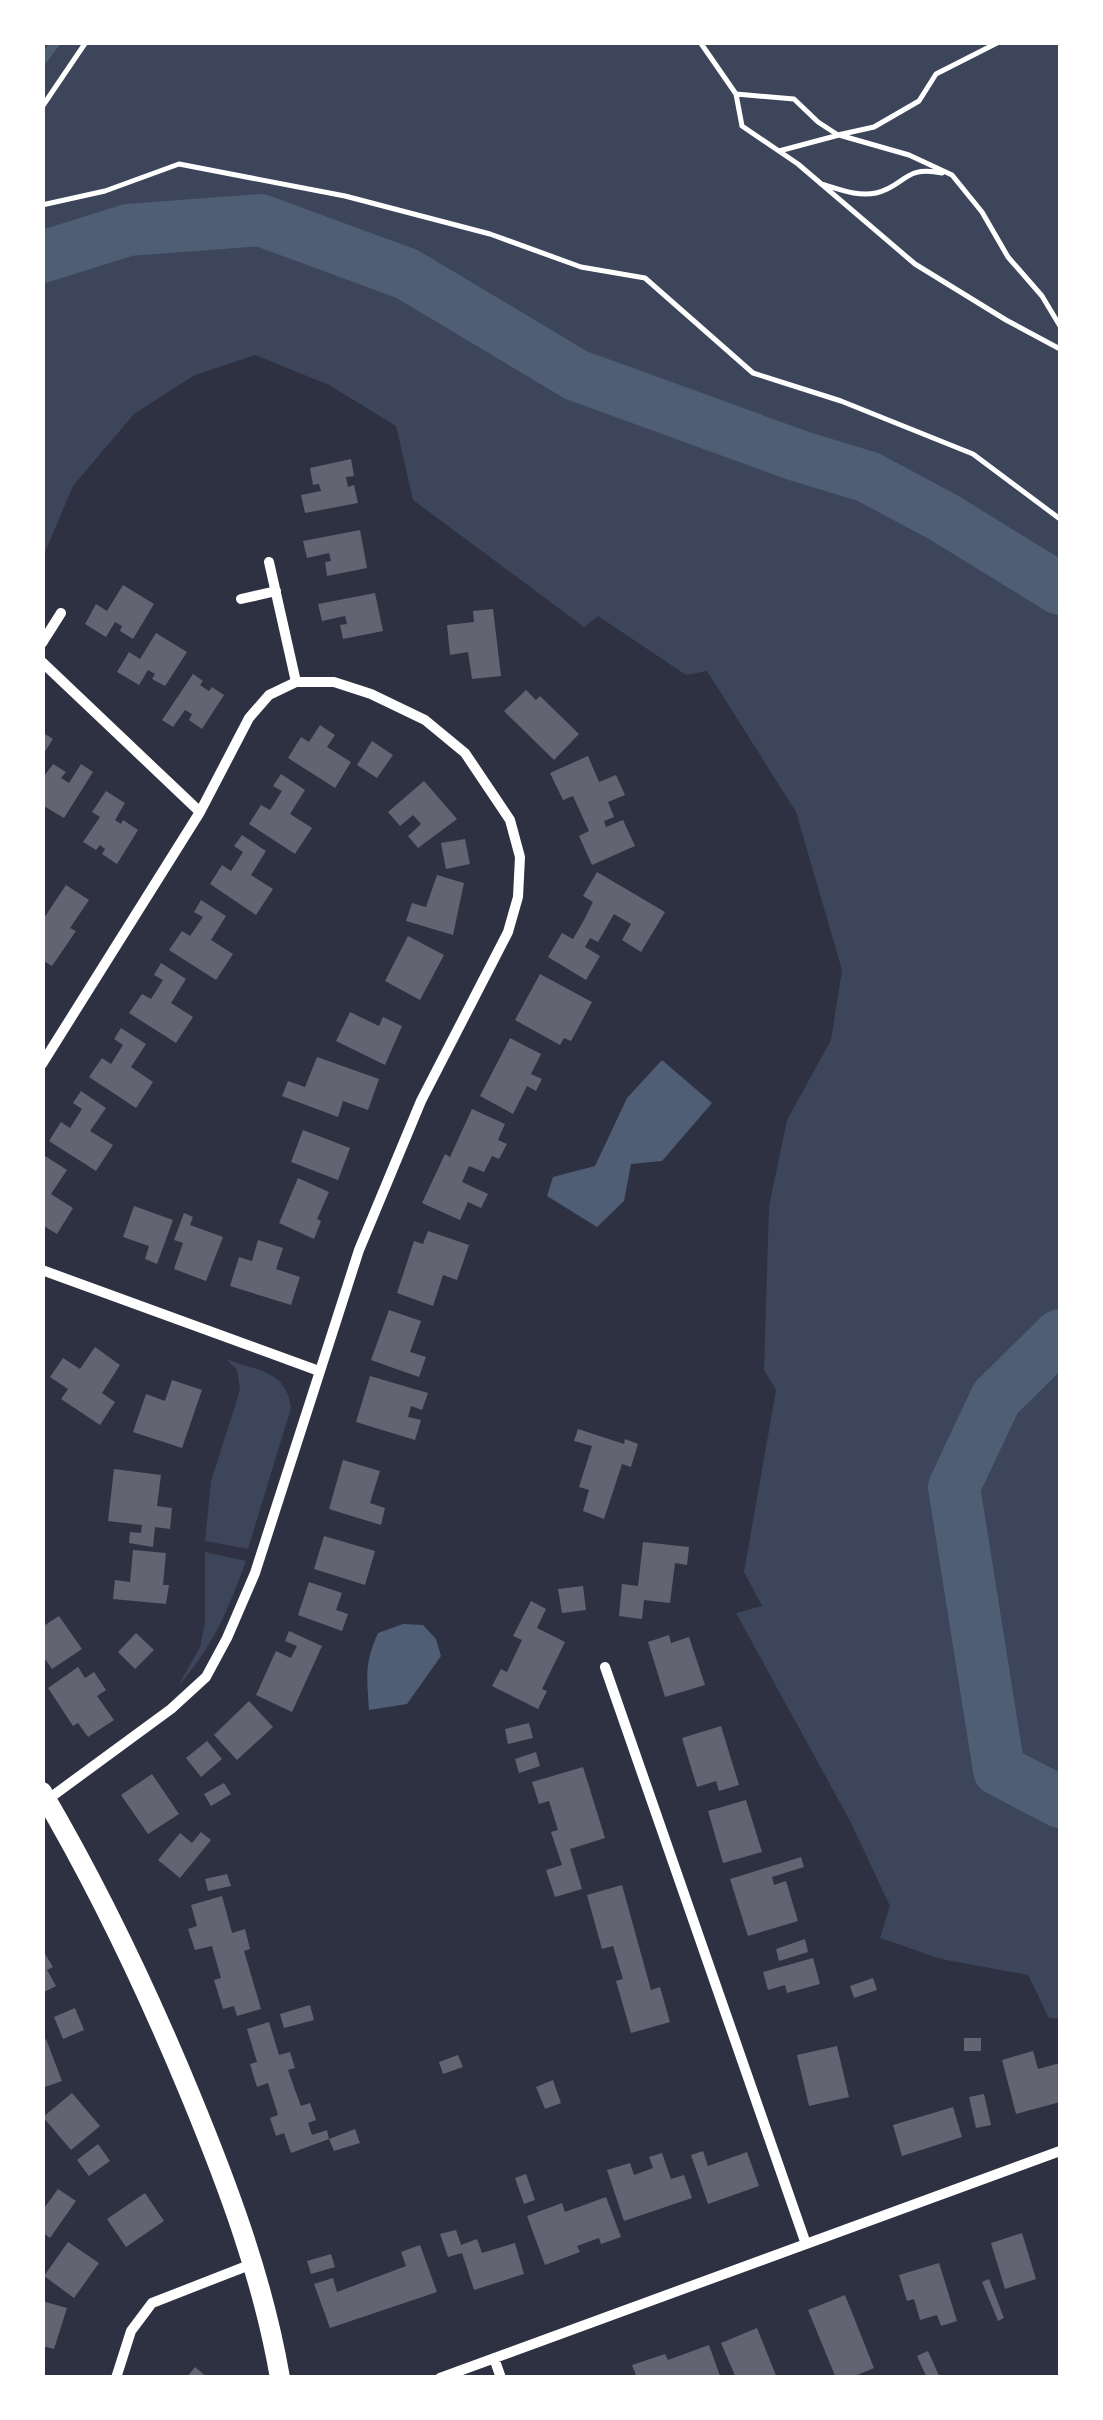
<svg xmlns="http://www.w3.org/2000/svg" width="1103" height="2420" font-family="Poppins,sans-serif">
<rect width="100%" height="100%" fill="#2d3142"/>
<path fill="#3c4559" d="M43 43H1060V2019L1049 2018 1028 1975 941 1959 880 1938 890 1906 850 1821 736 1613 762 1606 744 1572 776 1390 764 1370 769 1206 787 1120 831 1040 842 970 796 812 707 671 686 675 598 616 584 627 413 500 396 426 329 385 255 355 195 375 134 414 73 486 43 557Z
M226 1359C258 1371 287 1371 291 1408L248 1549 205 1541 211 1481 240 1390 237 1370Z
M205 1552 246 1561C229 1608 212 1649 178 1686L200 1647 205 1622Z"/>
<path fill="#4f5d75" d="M662 1060 712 1103 662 1161 631 1164 624 1201 597 1227 547 1196 553 1177 595 1166 627 1098Z
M403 1624 423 1625 436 1639 441 1656 407 1704 369 1710C367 1677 364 1664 378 1633Z"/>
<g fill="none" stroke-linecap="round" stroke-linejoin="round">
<path stroke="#4f5d75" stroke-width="9" d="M42 61 56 42"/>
<path stroke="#4f5d75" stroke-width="52" d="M42 257 128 230 260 220 407 274 576 375 799 456 868 477 943 517 1060 589
M1060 1335 996 1398 954 1487 999 1770 1060 1802"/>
</g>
<path fill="#626471" d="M351 459 354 476 346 477 348 487 354 485 358 503 305 513 301 495 321 491 319 484 313 485 310 468Z
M360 530 367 568 327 576 325 562 331 561 329 553 307 558 303 541Z
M123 585 154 604 133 639 120 631 122 626 115 622 106 637 85 624 96 604 107 611Z
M375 593 383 631 343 639 340 625 347 624 345 616 322 621 318 604Z
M493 609 501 676 472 679 468 652 450 655 447 625 474 622 473 611Z
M156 633 187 652 165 686 152 679 155 674 148 670 139 685 117 672 129 652 140 659Z
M193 674 203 681 200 685 209 691 212 687 224 695 202 729 189 720 192 714 185 710 173 727 162 720Z
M526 690 536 700 540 696 579 734 554 760 504 711Z
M320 725 335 735 327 747 351 762 335 788 288 758 301 737 309 742Z
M42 732 53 739 42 756Z
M372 741 393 755 377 778 357 765Z
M588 756 599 782 616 775 625 795 608 802 614 817 604 821 606 827 623 820 635 846 592 865 579 836 589 831 573 796 563 800 550 773Z
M53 764 66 772 61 778 69 783 81 764 93 772 64 818 42 805V779Z
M281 774 305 790 290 814 312 828 295 854 249 824 261 805 270 810 282 791 273 786Z
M424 781 457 819 418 848 408 836 421 824 413 815 400 826 388 812Z
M106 791 125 803 115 820 121 824 123 820 138 830 117 864 102 854 105 849 100 845 96 850 83 842 100 817 92 812Z
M242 835 266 851 251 875 273 889 256 915 210 884 222 865 231 871 243 852 234 846Z
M465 839 470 864 446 869 441 843Z
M597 872 665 912 641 952 622 940 631 924 614 914 598 942 590 938 585 947 600 956 586 980 548 957 562 933 573 939 584 920 593 902 583 896Z
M437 875 464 883 453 935 406 921 412 903 426 907Z
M66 885 89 900 70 928 76 931 52 966 42 960V921Z
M201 900 226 916 211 940 233 954 216 980 169 950 182 931 190 936 203 917 194 912Z
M408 936 444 955 420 1000 385 981Z
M161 963 186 979 171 1003 193 1017 176 1043 129 1013 142 994 151 999 163 980 154 975Z
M540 974 592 1002 571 1041 564 1038 560 1045 515 1020Z
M350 1012 379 1026 383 1017 402 1026 385 1065 336 1041Z
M121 1028 146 1044 131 1067 153 1082 136 1108 89 1077 102 1058 111 1064 123 1045 114 1039Z
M510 1038 541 1054 531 1074 542 1079 536 1091 527 1086 513 1114 480 1096Z
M317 1057 379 1079 368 1110 343 1101 338 1117 282 1096 288 1081 305 1087Z
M81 1091 106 1108 90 1131 113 1145 96 1171 49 1141 61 1122 70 1128 82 1109 73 1103Z
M472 1109 505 1124 498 1140 507 1144 499 1159 492 1156 484 1172 469 1166 462 1182 488 1194 481 1208 468 1202 460 1220 422 1203 445 1154 450 1157Z
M303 1130 350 1148 338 1180 291 1162Z
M42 1154 67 1170 51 1194 73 1208 57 1234 42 1225Z
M298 1178 329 1192 317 1219 321 1221 314 1239 279 1223Z
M134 1206 173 1220 157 1264 145 1259 149 1246 123 1237Z
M184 1213 193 1217 190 1225 223 1237 206 1281 174 1269 183 1243 174 1240Z
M428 1231 469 1245 457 1280 443 1275 433 1306 397 1293 414 1241 423 1244Z
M258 1240 283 1248 276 1269 300 1277 291 1305 230 1286 239 1257 252 1261Z
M389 1310 421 1321 410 1352 426 1357 419 1377 371 1360Z
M95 1347 120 1365 102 1393 115 1402 100 1425 61 1399 68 1389 50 1377 63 1358 80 1369Z
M370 1376 428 1393 422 1410 411 1406 408 1417 421 1420 415 1440 356 1422Z
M172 1380 202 1390 182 1448 133 1432 146 1394 165 1401Z
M578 1429 624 1444 625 1439 638 1444 631 1467 622 1464 604 1519 583 1511 589 1490 579 1487 592 1446 574 1441Z
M343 1460 380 1471 370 1503 385 1508 381 1525 329 1509Z
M114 1469 161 1475 157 1506 172 1508 170 1529 155 1527 153 1547 129 1543 130 1532 141 1533 142 1525 108 1521Z
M324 1536 375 1551 365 1585 314 1569Z
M643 1542 689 1547 687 1565 675 1563 670 1603 644 1600 642 1619 619 1616 622 1584 638 1586Z
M133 1550 166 1553 163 1585H169L166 1604 113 1599 115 1580 130 1582Z
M309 1582 342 1593 336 1610 348 1614 342 1631 298 1615Z
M583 1586 586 1610 562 1613 558 1589Z
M531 1601 546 1609 537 1628 565 1642 542 1689 547 1691 538 1709 492 1686 501 1669 507 1672 522 1640 513 1636Z
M59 1616 82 1649 52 1669 42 1655V1627Z
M289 1631 322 1646 292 1712 256 1695 276 1651 291 1658 297 1646 285 1641Z
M136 1633 154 1650 135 1669 118 1652Z
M669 1635 671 1643 689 1637 705 1685 665 1697 648 1642Z
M78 1667 85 1678 94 1672 106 1690 97 1696 114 1720 88 1737 78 1723 73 1726 48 1688Z
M249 1701 273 1727 237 1760 214 1735Z
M529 1723 533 1738 508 1744 505 1729Z
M721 1726 739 1785 719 1791 716 1781 697 1787 682 1738Z
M207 1741 222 1759 201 1777 186 1758Z
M536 1752 540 1766 519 1773 515 1759Z
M583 1767 605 1838 570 1849 582 1889 555 1897 546 1870 562 1865 551 1832 558 1830 549 1801 539 1804 532 1782Z
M152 1774 179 1814 148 1834 121 1795Z
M224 1783 231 1794 211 1806 204 1794Z
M746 1800 762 1852 723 1863 708 1811Z
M201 1832 211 1840 180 1878 158 1860 180 1833 192 1843Z
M801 1857 804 1867 772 1877 774 1885 786 1881 798 1921 748 1936 730 1879Z
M227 1874 231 1886 208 1891 205 1879Z
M622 1885 651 1990 660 1987 670 2022 631 2033 616 1981 623 1979 613 1946 602 1949 587 1895Z
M222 1896 232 1933 245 1929 250 1949 244 1951 261 2009 237 2016 234 2006 223 2009 214 1980 221 1978 212 1946 195 1950 188 1929 197 1926 191 1905Z
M805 1939 808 1952 779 1961 776 1949Z
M42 1949 53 1967 47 1970 56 1986 42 1993Z
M813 1958 820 1984 787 1993 785 1985 768 1990 763 1972Z
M873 1978 877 1990 854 1998 850 1986Z
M310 2005 314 2020 284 2028 280 2014Z
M75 2008 84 2030 63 2039 54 2017Z
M269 2022 279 2055 290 2052 295 2068 288 2070 295 2090 301 2106 310 2103 316 2120 308 2123 312 2135 327 2130 329 2139 291 2153 284 2133 276 2136 270 2118 278 2115 268 2083 257 2087 250 2064 257 2062 247 2029Z
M964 2038H981V2051H964Z
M46 2039 62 2081 42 2088V2041Z
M837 2046 849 2097 809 2106 797 2055Z
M1033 2051 1038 2069 1060 2063V2102L1016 2114 1002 2060Z
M458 2055 463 2067 443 2074 439 2062Z
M553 2080 561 2103 545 2109 536 2087Z
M72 2093 100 2126 71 2150 43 2117Z
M984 2094 991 2125 976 2128 969 2097Z
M953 2107 962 2137 902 2156 893 2125Z
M355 2129 360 2143 334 2151 329 2139Z
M98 2144 110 2161 89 2176 77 2160Z
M703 2151 708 2166 747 2152 759 2186 708 2204 691 2155Z
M662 2153 671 2179 684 2175 692 2198 624 2221 607 2170 630 2163 634 2175 653 2168 649 2157Z
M526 2174 535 2200 524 2204 515 2178Z
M58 2189 76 2201 50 2238 42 2232V2211Z
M145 2193 164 2221 126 2247 107 2219Z
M606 2197 621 2237 601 2244 599 2238 577 2246 580 2252 545 2265 527 2216 562 2203 565 2212Z
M456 2230 461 2245 477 2239 482 2253 515 2243 524 2274 474 2290 462 2253 448 2257 440 2234Z
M1022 2233 1036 2279 1005 2289 991 2243Z
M68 2242 99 2263 74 2298 44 2276Z
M420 2245 437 2292 330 2328 314 2284 333 2278 337 2292 406 2266 401 2252Z
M331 2254 335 2267 311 2274 307 2261Z
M939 2263 957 2321 941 2326 937 2315 920 2320 914 2299 907 2301 899 2275Z
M989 2279 1004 2318 998 2321 982 2282Z
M845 2295 874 2368 850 2378H836L808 2310Z
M42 2301 67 2308 54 2349 42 2346Z
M757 2328 777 2378H736L721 2343Z
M709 2345 720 2376 637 2378 632 2365 665 2354 668 2360Z
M928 2351 940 2378H927L917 2356Z
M195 2367 208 2378H186Z"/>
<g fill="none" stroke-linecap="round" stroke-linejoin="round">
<path stroke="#fff" stroke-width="5" d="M700 42 736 94 742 126 798 164 915 264 1006 320 1060 349
M736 94 794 99 818 122 838 135 874 127 919 101 936 74 999 42
M42 107 86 42
M779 151 839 135 909 155 952 175 982 212 1008 257 1042 296 1060 326
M821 184C839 189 857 197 876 193 906 186 903 165 942 173
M42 205 105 191 179 164 345 196 490 234 581 267 645 278 753 373 841 401 973 454 1060 519"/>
<path stroke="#fff" stroke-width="10" d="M269 562 296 682
M241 599 276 591
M42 643 61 613
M42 662 200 812
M42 1064 200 812 249 718 269 695 296 682H334L371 694 425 720 465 753 510 820 520 857 518 897 508 932 421 1101 359 1250 255 1573 227 1638 206 1677 171 1709 47 1800
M42 1270 319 1371
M605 1667 806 2244
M494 2358 501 2378
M116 2378 131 2331 152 2303 252 2264
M440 2378 1060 2151"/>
<path stroke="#fff" stroke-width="20" d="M42 1792C99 1889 147 1990 190 2094 228 2186 263 2279 280 2378"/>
</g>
<rect width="1103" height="2420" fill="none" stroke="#ffffff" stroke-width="90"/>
</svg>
